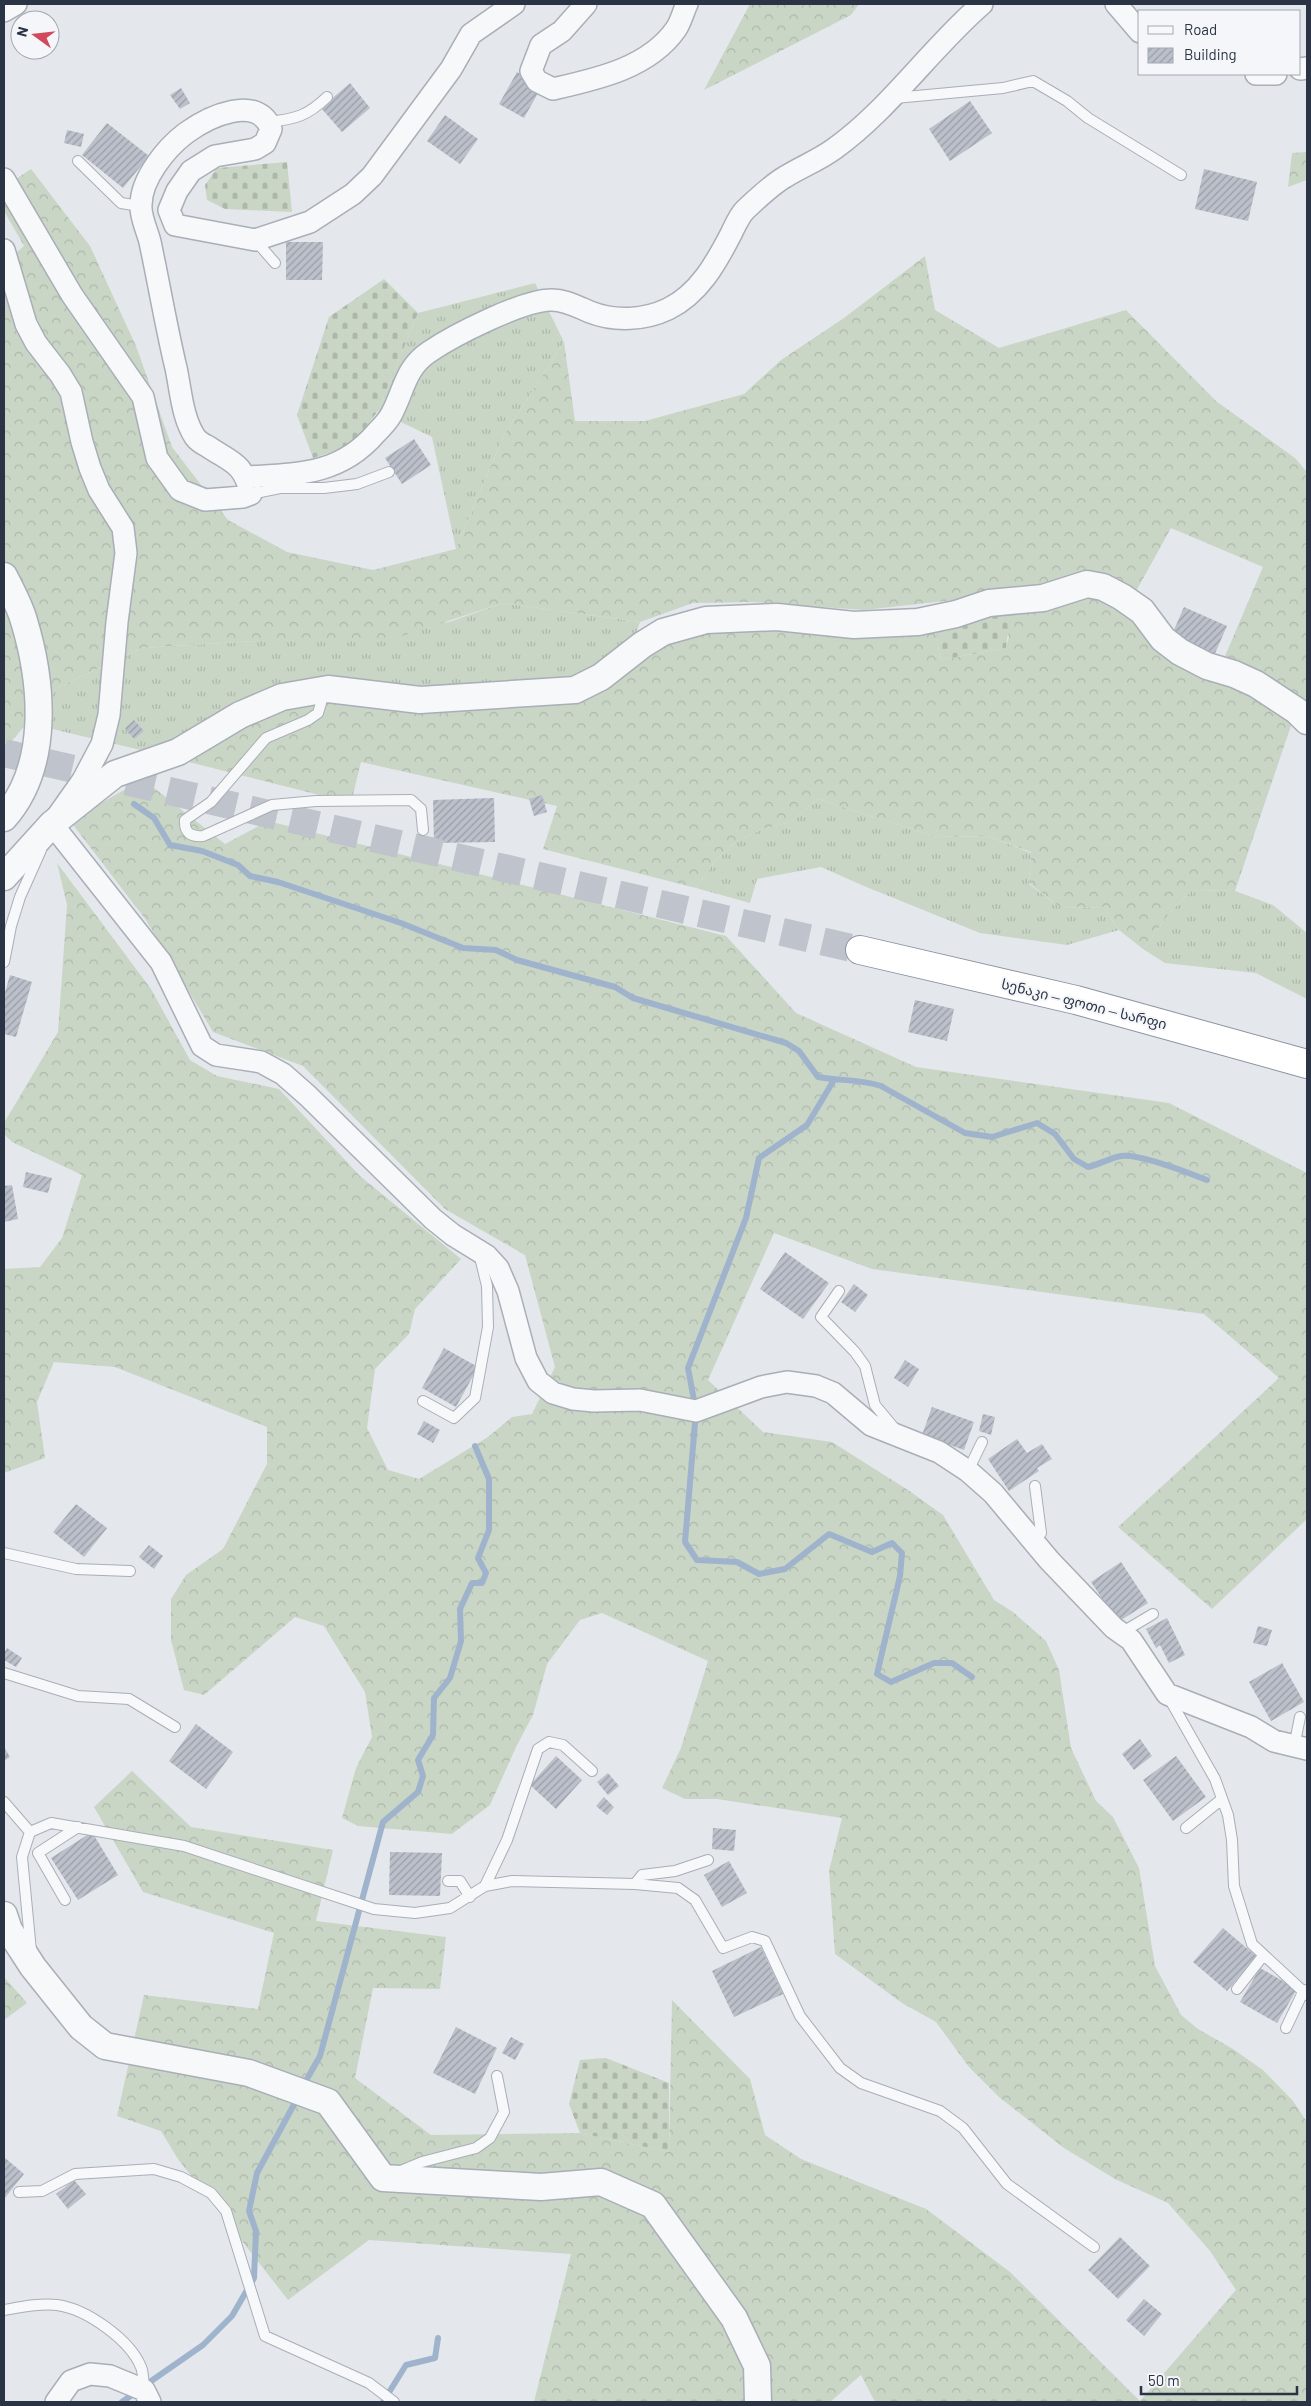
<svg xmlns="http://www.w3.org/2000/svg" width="1311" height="2406" font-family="Barlow,'Noto Sans Georgian',sans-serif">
<defs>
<pattern id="grass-tufts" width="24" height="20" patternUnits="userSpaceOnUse" patternTransform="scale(1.25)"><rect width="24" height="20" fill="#c9d6c5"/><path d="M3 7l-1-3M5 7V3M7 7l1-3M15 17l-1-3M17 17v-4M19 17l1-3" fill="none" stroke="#adb8ab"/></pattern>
<pattern id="forest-crowns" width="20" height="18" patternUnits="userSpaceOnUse" patternTransform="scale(1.25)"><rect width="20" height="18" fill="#c9d6c5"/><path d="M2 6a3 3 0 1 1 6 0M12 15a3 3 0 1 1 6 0" fill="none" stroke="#adb8ab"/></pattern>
<pattern id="cemetery-stones" width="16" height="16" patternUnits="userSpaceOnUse" patternTransform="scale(1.25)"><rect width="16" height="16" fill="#c9d6c5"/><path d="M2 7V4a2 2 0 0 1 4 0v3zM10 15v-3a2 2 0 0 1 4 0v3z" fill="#adb8ab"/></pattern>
<pattern id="building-hatch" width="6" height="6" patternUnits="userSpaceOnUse" patternTransform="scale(1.25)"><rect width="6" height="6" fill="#bbc0ca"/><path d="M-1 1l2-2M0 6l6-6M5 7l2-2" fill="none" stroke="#989da6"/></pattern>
</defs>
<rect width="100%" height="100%" fill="#e4e7ec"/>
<path fill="url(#grass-tufts)" d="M535 283 564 342 503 437 456 549 432 437 378 411 418 313Z
M503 603 640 622 631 647 574 681 471 685 376 686 324 679 273 686 153 753 27 723 57 688 142 648 258 641 449 622Z
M818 799 936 837 988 836 1031 853 1029 884 1061 908 1103 907 1119 930 1067 945 980 933 864 886 821 867 757 879 750 903 696 888 715 861 735 842 763 829 790 822Z
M1192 890 1235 891 1273 905 1307 933V999L1256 973 1165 963 1143 949 1172 910Z"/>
<path fill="url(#forest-crowns)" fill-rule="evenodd" d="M750 4H859L851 15 704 90Z
M1307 152V180L1288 187 1292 153Z
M31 169 90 246 136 346 172 447 228 520 287 552 373 570 456 549 503 437 564 342 575 421H645L744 394 781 360 844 318 925 256 935 310 999 348 1126 310 1216 401 1295 458 1307 472V715L1296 711 1235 891 1192 890 1172 910 1143 949 1119 930 1103 907 1061 908 1029 883 1031 852 988 836 936 837 818 799 790 822 763 829 735 842 715 861 696 888 543 849 557 806 361 762 351 803 153 753 274 703 576 698 672 628 935 618 940 660 1006 648 1009 636 981 597 864 610 752 602 693 603 640 622 503 603 393 639 258 641 142 648 57 688 4 750V263L24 246 4 211V187ZM1171 528 1263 567 1214 682 1182 667 1124 613Z
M143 779 225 844 268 821 726 936 796 1013 916 1067 1169 1103 1307 1173V1519L1212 1609 1118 1527 1279 1378 1204 1314 872 1269 774 1233 708 1380 763 1432 832 1442 908 1490 943 1515 994 1600 1013 1612 1046 1641 1059 1670 1071 1748 1096 1801 1113 1817 1139 1868 1155 1966 1181 2015 1198 2029 1233 2049 1263 2070 1293 2101 1307 2122V2402H875L861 2375 830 2402H534L571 2254 369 2240 288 2300 178 2159 161 2131 117 2116 144 1995 258 2009 274 1933 143 1892 94 1807 132 1771 191 1827 333 1850 316 1921 446 1937 440 1989 373 1988 355 2078 431 2135 580 2133 669 2152 672 2000 750 2079 765 2135 801 2159 926 2209 1010 2272 1140 2401 1236 2290 1210 2251 1168 2203 1115 2179 1064 2148 999 2097 969 2067 936 2022 902 2003 835 1954 829 1871 842 1818 717 1799H685L662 1788 681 1748 708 1661 602 1613 580 1620 547 1664 533 1715 516 1747 490 1805 452 1834 358 1826 342 1818 356 1768 372 1737 365 1692 324 1626 295 1617 204 1695 184 1690 171 1640V1599L186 1575 223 1549 267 1464V1427L115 1367 54 1362 37 1402 45 1458 4 1473V1269L40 1267 62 1238 82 1175 12 1142 4 1134V1123L58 1032 67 905 57 863 151 989 190 1060 217 1076 279 1089 360 1176 461 1259 415 1309 409 1334 375 1369 367 1428 388 1470 419 1479 488 1437 512 1417 532 1414 555 1367 525 1255 445 1209 303 1066 213 1032 146 920 70 821Z
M4 1977 27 2003 4 2020Z"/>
<path fill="url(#cemetery-stones)" d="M287 162 292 212 225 209 207 200 205 185 217 168Z
M384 279 418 313 378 411 351 446 313 458 297 415 329 317Z
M1012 602 1006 648 940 660 935 618Z
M606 2058 669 2083V2152L580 2133 569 2104 580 2060Z"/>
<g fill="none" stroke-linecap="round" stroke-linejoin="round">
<path stroke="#9fb4cc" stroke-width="6" d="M134 804 154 818 170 845 202 851 238 865 250 876 278 882 401 923 463 948 496 950 517 960 615 987 633 998 786 1043 799 1051 818 1077C839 1081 860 1079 881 1086L965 1133 992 1137 1037 1123 1055 1134 1074 1159 1088 1167C1100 1164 1110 1158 1121 1156 1139 1153 1189 1173 1207 1180
M834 1080 807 1125 759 1158 746 1218 688 1368 696 1411 685 1542 697 1560 737 1562 759 1574 785 1569 829 1534 872 1552 892 1543 902 1553 900 1576 877 1674 891 1682 934 1663H952L972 1677
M303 2086 320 2056 383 1822 418 1792 423 1776 418 1760 433 1735 434 1698 450 1678 461 1641 460 1609 472 1583H482L486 1573 478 1558 489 1530V1479L475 1446
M144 2386 203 2345 232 2316 254 2278 256 2231 249 2211 257 2173 298 2097
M122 2402 136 2392
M383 2402 406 2365 435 2358 438 2338"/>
</g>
<path fill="url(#building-hatch)" d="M517 72 542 86 524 118 499 104Z
M350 83 370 108 342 132 321 108Z
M181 88 190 103 180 109 170 95Z
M970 101 992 133 950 161 929 129Z
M445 115 478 139 460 164 427 141Z
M107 123 149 156 123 188 82 155Z
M67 130 84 134 81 147 64 143Z
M1204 169 1257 182 1248 221 1195 209Z
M286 242H323L322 280H286Z
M414 439 431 465 402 484 385 458Z
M1184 607 1227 626 1213 658 1170 639Z
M134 720 144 731 134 739 125 728Z
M542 795 547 812 534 816 529 799Z
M494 798 495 842 434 843 433 800Z
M10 975 32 982 16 1037 4 1034V996Z
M915 1000 954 1009 947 1041 908 1032Z
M26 1172 52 1178 48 1193 23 1187Z
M12 1185 18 1219 4 1222V1186Z
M785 1252 829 1283 803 1319 760 1289Z
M854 1284 868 1295 855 1312 841 1302Z
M444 1348 478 1367 456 1407 422 1388Z
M905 1360 919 1369 908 1387 894 1378Z
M932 1407 974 1422 964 1450 922 1435Z
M983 1414 995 1417 991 1435 979 1431Z
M424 1421 440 1430 433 1443 417 1434Z
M1017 1439 1027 1453 1042 1444 1052 1459 1037 1468 1039 1471 1009 1491 988 1459Z
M76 1504 107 1528 84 1557 53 1532Z
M149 1545 163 1556 154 1569 139 1557Z
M1121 1562 1148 1603 1118 1622 1091 1582Z
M1167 1618 1185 1655 1169 1663 1160 1645 1156 1648 1146 1629Z
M1258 1626 1272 1630 1267 1646 1253 1643Z
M7 1648 22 1658 16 1667 4 1660V1653Z
M1282 1663 1304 1702 1271 1721 1249 1682Z
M196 1724 233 1752 206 1789 169 1761Z
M1140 1739 1152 1756 1134 1770 1122 1754Z
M4 1747 10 1757 4 1761Z
M556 1756 582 1780 556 1809 530 1785Z
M1176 1756 1206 1797 1173 1821 1143 1780Z
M608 1773 619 1786 608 1795 597 1782Z
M604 1797 614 1807 607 1815 596 1806Z
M713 1828 736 1830 734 1851 712 1849Z
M92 1832 118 1875 78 1900 51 1858Z
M390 1852 442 1853 440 1896 389 1895Z
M729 1861 747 1893 722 1907 704 1875Z
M1223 1928 1256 1956 1227 1991 1193 1962Z
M761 1947 783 1994 734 2017 712 1971Z
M1260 1968 1297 1989 1277 2023 1240 2002Z
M456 2027 497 2048 475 2094 433 2073Z
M511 2037 524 2044 515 2060 502 2053Z
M4 2157 24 2174 4 2199Z
M74 2180 86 2194 68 2209 56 2194Z
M1120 2237 1150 2266 1118 2299 1088 2270Z
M1144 2299 1162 2314 1144 2336 1126 2320Z"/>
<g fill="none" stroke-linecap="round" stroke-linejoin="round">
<path stroke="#bfc3cb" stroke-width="28" stroke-dasharray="28 14" stroke-linecap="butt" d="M4 753 860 950"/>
<g stroke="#a9aeb7" stroke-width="12">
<path id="service" d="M895 98 1003 88 1033 81 1067 101 1088 118 1181 175
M268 122C296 119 307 116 327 97
M78 161 121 203 140 206
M255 240 275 263
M251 494 280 488H324L357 484 389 472
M318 691 321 703 318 713 308 720 266 738 211 802 185 820C184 833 191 837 203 836L272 805 316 801 411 800 421 809 423 830
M4 962 11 926 20 897 41 850
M839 1291 821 1317 855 1352 865 1366 875 1405 895 1429
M423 1401 454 1418 475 1398 488 1327 487 1286 479 1253
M968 1471 982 1442
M1032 1539 1041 1533 1035 1486
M4 1553 76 1569 130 1571
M1121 1633 1153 1614
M4 1673 78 1696 129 1699 175 1727
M1169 1698 1215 1779 1228 1815 1232 1840 1234 1886 1252 1944 1307 1995
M1294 1747 1300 1717
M4 1802 30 1832
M1186 1828 1222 1799
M448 1881H460L470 1897
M635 1884 642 1875 675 1871 708 1860
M485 1886 507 1840 538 1749 549 1742 563 1745 592 1771
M65 1900 38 1853 78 1827
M31 1951 22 1857 30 1832 51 1823 184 1846 374 1909 415 1913 450 1908 485 1886 512 1881 635 1884 678 1888 695 1900 723 1948 752 1937 765 1941 800 2016 840 2068 861 2083 940 2111 963 2128 1007 2184 1094 2247
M1237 1989 1263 1956
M1286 2028 1304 1990
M398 2172 422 2162 476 2148 490 2138 504 2112 497 2076
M19 2192 42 2191 75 2174 154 2169 181 2177 211 2193 226 2211 265 2336 369 2383 394 2402
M4 2310C21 2307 40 2303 57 2305 87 2309 130 2340 141 2367 144 2374 143 2383 144 2390"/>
</g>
<g stroke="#a9aeb7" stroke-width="24">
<path id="minor" d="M586 4 562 31 541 45 531 71 537 81 553 89C597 79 649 68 676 29 681 22 683 12 687 4
M1116 4 1140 32
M4 11 16 4
M1300 69 1307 68
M1256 74H1276
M4 179 72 295 143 397 157 458 180 490 205 500 243 497 251 494C243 462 232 463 207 446 203 444 198 441 195 437 182 417 181 391 176 368 166 326 159 284 150 242 147 230 140 216 141 205 141 179 166 148 186 133 208 117 258 93 271 129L265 143 255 149 215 156 191 171 177 191 169 210 175 225 255 240 310 222 353 194 372 176 451 69 471 34 514 4
M4 250 26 324 36 343 60 374 71 392 82 442 90 468 99 490 123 528 126 553 117 622 109 715 102 744 83 780 52 824 161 962 202 1046 216 1055 261 1062 283 1074 308 1096 433 1219 453 1235 487 1256 498 1268 508 1291 526 1358 538 1381 553 1393 573 1399 594 1401 640 1400 696 1411 761 1387 787 1382 816 1386 833 1393 871 1425 939 1452 968 1471 993 1493 1049 1560 1114 1628 1131 1640 1167 1694 1251 1727 1274 1741 1307 1749
M247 477C298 474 340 475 376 433 381 428 387 422 391 415 404 391 405 368 429 352 454 335 521 301 550 300 564 299 578 307 590 312 615 322 645 320 668 309 699 294 716 263 731 234 735 226 739 216 745 210 757 199 771 185 785 177 801 167 819 160 834 149 888 111 931 48 982 4
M56 2402 71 2381 90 2374 110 2376 144 2390 150 2402"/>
</g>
<g stroke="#a9aeb7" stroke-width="29">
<path id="tertiary" d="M4 576C11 590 20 606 24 621 43 684 50 766 4 818
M4 877 52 824 115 774 178 752 240 715 282 697 328 689 420 700 575 690 601 677 642 645 663 632 706 620 777 617 854 625 918 622 956 614 989 603 1043 598 1087 584 1103 587 1122 597 1142 611 1163 639 1180 652 1207 666 1234 674 1256 684 1297 711 1307 721
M4 1915 9 1930 33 1967 81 2027 105 2046 249 2073 328 2102 383 2178 541 2187 601 2182 653 2205 734 2318 757 2366 758 2402"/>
</g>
<g stroke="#8b94a3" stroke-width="30">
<path id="trunk" d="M860 950 1076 1000 1307 1064"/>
</g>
<use href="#service" stroke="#f7f8fa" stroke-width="10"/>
<use href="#minor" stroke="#f7f8fa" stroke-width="21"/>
<use href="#tertiary" stroke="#f7f8fa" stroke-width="26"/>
<use href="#trunk" stroke="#fff" stroke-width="28"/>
</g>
<g text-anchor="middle" stroke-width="4" stroke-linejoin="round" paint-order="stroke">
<g font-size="14" fill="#2b3445" stroke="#f4f6f9">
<text transform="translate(1084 1004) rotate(14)" y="5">სენაკი — ფოთი — სარფი</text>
</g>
</g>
<rect width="1311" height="2406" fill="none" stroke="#2b3445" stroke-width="10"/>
<rect x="1138" y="10" width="162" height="65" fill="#f4f6f9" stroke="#a4a8b1"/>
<rect x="1148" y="26" width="25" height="8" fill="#f7f8fa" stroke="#a4a8b1"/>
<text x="1184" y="35" font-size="15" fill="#2b3445">Road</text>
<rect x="1148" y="48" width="25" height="15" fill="url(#building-hatch)" stroke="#a4a8b1"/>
<text x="1184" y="60" font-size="15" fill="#2b3445">Building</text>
<g transform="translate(35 35) rotate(285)"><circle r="24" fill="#f4f6f9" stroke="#a4a8b1"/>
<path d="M0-4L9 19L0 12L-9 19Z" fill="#d1495b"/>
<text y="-8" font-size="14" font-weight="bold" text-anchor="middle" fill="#2b3445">N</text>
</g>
<path d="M1141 2386v8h156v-8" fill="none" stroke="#2b3445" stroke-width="2.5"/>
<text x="1148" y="2386" font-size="15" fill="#2b3445" stroke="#f4f6f9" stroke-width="4" paint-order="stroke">50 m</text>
</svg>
